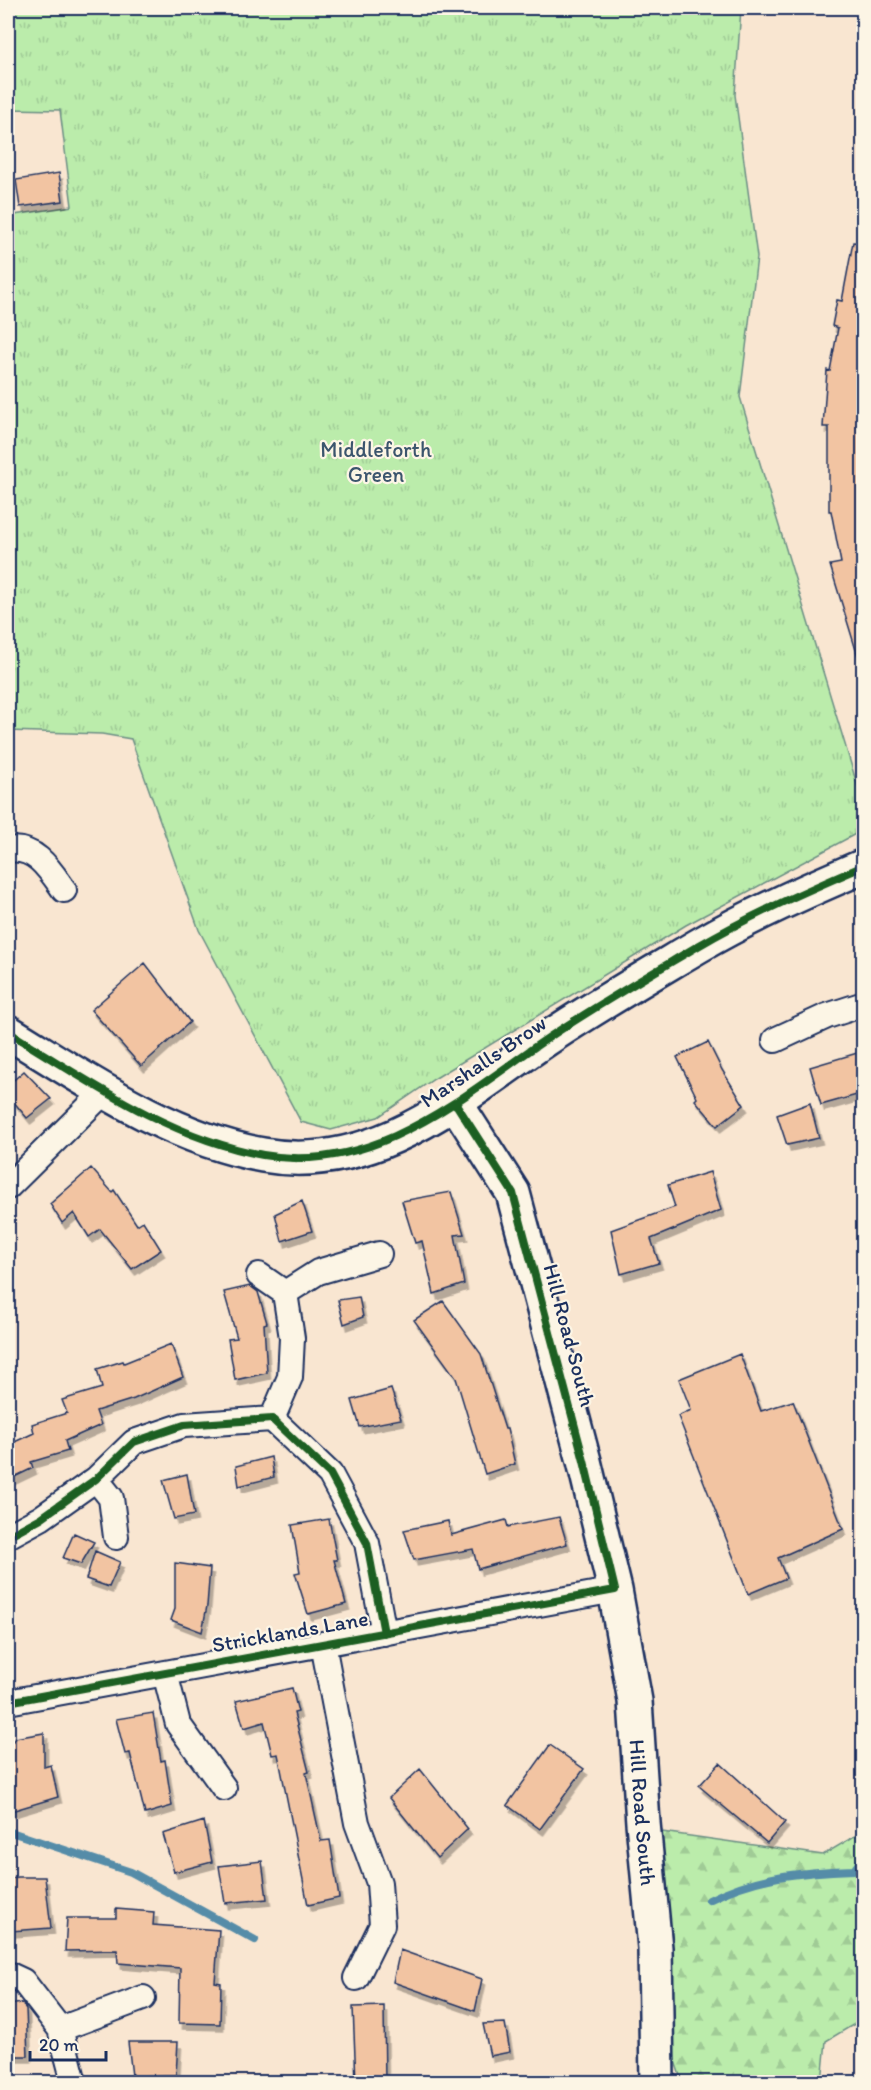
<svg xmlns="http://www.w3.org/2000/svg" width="871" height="2090" font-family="Itim,sans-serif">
<defs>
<pattern id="grass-tufts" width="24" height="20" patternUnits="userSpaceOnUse" patternTransform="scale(1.5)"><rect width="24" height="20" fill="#bbecab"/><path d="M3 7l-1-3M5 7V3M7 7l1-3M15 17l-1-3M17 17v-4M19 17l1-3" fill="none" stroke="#a0cb96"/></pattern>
<pattern id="forest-firs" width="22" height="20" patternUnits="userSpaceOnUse" patternTransform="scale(1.5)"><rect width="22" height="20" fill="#bbecab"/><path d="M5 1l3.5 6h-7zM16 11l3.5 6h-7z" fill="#a0cb96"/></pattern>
<filter id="shadow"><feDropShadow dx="3.5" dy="6" stdDeviation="0" flood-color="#0004"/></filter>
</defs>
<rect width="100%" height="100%" fill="#f9e6d1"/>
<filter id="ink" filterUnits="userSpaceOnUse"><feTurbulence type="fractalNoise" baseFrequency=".0167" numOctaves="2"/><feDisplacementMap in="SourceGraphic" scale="12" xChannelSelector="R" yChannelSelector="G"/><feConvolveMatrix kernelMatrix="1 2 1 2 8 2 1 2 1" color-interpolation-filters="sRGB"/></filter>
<g filter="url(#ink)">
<path fill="url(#grass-tufts)" stroke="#6b8e84" stroke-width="1.5" d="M8 8H741L735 95 757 257 740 397 863 804V830L686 925 434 1079 378 1117 331 1130 301 1122 199 930 131 739 102 734 8 731V216L72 206 60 110 8 109Z"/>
<path fill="url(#forest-firs)" stroke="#6b8e84" stroke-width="1.5" d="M655 1831 823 1855 863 1831V2019L826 2041 822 2082H682L670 2046Z"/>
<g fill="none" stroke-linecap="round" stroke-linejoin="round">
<path stroke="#558ca8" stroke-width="8" d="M8 1831 131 1872 255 1940
M709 1900C756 1876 802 1872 854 1870L864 1856"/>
</g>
<path fill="#f2c4a2" stroke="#1b2f5e" stroke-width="1.5" filter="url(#shadow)" d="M59 173 63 201 20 207 16 180Z
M853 242 864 243V343L860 363H864V659L859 660 830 565 841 563 831 511H829V427H823L827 370 830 371 838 328 832 326 837 300 842 301Z
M145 963 190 1022 141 1066 91 1010Z
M708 1042 722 1070 744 1105 717 1126 695 1100 697 1098 677 1057Z
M864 1051V1093L821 1105 810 1067Z
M24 1071 51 1099 27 1118 8 1095V1085Z
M810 1103 819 1138 787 1145 777 1115Z
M91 1168 112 1192 114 1190 137 1225 143 1221 161 1250 132 1269 100 1229 89 1237 74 1213 62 1223 50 1204Z
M710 1172 721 1210 651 1239 659 1263 621 1274 611 1230 675 1207 668 1185Z
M451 1192 464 1234 455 1235 464 1284 434 1294 422 1241 415 1243 402 1201Z
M302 1201 312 1231 282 1241 275 1214Z
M250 1286 258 1292 267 1323 264 1324 267 1373 235 1380 228 1339 237 1338 224 1292Z
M359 1297 363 1317 344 1324 338 1300Z
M443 1301 481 1354 505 1429H507L515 1464 485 1474 456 1378 414 1320Z
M171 1344 183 1377 134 1399 96 1411 101 1425 65 1441 68 1451 31 1462 33 1468 8 1480V1445L34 1433 32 1424 67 1413 62 1400 102 1388 97 1369 123 1361 124 1363Z
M740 1354 761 1411 793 1401 843 1529 778 1558 786 1578 748 1594 678 1416 691 1410 679 1379Z
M391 1389 401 1419 360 1427 352 1400Z
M271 1457 274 1477 239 1486 236 1466Z
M187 1474 194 1515 174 1519 163 1480Z
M559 1517 567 1544 478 1569 473 1549 414 1560 404 1530 448 1521 451 1535 506 1520 508 1527Z
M329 1519 337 1560H334L346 1604 308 1614 295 1573 300 1572 292 1525Z
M74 1533 94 1542 81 1564 63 1558Z
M95 1551 120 1562 109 1587 86 1579Z
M175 1563 210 1568 207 1606 202 1632 171 1620 175 1609Z
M292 1688 298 1712 294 1713 309 1772 306 1773 321 1841 330 1840 339 1898 308 1905 278 1754 272 1755 264 1722 244 1728 236 1701Z
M153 1713 161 1761 165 1760 172 1806 145 1814 130 1753 125 1754 116 1719Z
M44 1733V1767L51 1765 58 1797 8 1812V1748L15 1738Z
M550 1745 584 1769 540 1829 507 1805Z
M720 1763 785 1822 767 1843 699 1786Z
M420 1769 468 1829 437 1858 389 1798Z
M204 1821 212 1862 174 1872 163 1834Z
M262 1861 267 1899 225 1903 219 1866Z
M18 1877H45L51 1928 11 1931 8 1879Z
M116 1909 154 1912 153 1925 219 1930 215 1982 221 1983 220 2024 179 2023 180 1968 118 1963 117 1950 65 1951 67 1918H116Z
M400 1950 482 1979 475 2011 393 1982Z
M22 2003 26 2009 28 2056H8V2005Z
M384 2006 385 2082H356L353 2007Z
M505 2023 510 2052 490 2056 483 2024Z
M128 2042H178L176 2075 132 2076Z"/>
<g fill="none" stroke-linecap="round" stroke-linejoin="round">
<g stroke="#1b2f5e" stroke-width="28">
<path id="street" d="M8 850C35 845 50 870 64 890
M775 1040 827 1016 864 1004
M8 1187 105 1091
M259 1275 285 1293 292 1338 290 1377 272 1419
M285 1293 318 1272 379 1254
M96 1479 111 1498 116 1537
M8 1536 41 1518 96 1479 134 1442 184 1425 272 1419 330 1474 367 1543 384 1633
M323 1644 357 1823 379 1883 382 1925 356 1978
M165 1673 178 1724 224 1788
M8 1702 615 1590
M8 1974 23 1981 60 2029 74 2082
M60 2029 143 1998"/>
</g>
<g stroke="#1b2f5e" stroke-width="38">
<g id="secondary">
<path d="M8 1032C88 1081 169 1138 263 1155 373 1175 459 1099 542 1042 592 1008 646 977 698 946 751 915 808 890 864 866"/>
<path id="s1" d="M456 1104 513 1193 584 1461 615 1590 635 1701 643 1823 655 1948 657 2082"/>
</g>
</g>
<use href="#street" stroke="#fcf5e5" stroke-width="24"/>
<use href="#secondary" stroke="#fcf5e5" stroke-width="33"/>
<g stroke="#fcf5e5" stroke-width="11">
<path id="cycleway" d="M8 1032C88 1081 169 1138 263 1155 373 1175 459 1099 542 1042 592 1008 646 977 698 946 751 915 808 890 864 866
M8 1536 41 1518 96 1479 134 1442 184 1425 272 1419 330 1474 367 1543 384 1633
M8 1702 615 1590 584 1461 513 1193 456 1104"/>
</g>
<use href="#cycleway" stroke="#1b5e20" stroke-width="8"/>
</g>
</g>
<g text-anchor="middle" stroke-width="4.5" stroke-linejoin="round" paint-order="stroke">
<g font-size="22" fill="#3b556d" stroke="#fcf5e5">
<text x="376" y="457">Middleforth<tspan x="376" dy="25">Green</tspan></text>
</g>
<g font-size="22" fill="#1b2f5e" stroke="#fcf5e5">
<text transform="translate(483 1061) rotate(-34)" y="8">Marshalls Brow</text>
<text transform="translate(570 1335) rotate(75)" y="8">Hill Road South</text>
<text transform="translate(290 1631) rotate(-10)" y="8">Stricklands Lane</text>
<text dy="8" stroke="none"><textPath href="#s1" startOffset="740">Hill Road South</textPath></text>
</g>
</g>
<rect width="871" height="2090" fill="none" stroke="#fcf5e5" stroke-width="30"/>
<rect x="15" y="15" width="841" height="2060" fill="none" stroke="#1b2f5e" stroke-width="2" filter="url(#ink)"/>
<path d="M30 2051v9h76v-9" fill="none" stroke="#1b2f5e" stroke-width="3"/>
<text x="39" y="2051" font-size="18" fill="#1b2f5e" stroke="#fcf5e5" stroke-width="4.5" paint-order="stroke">20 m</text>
</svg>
